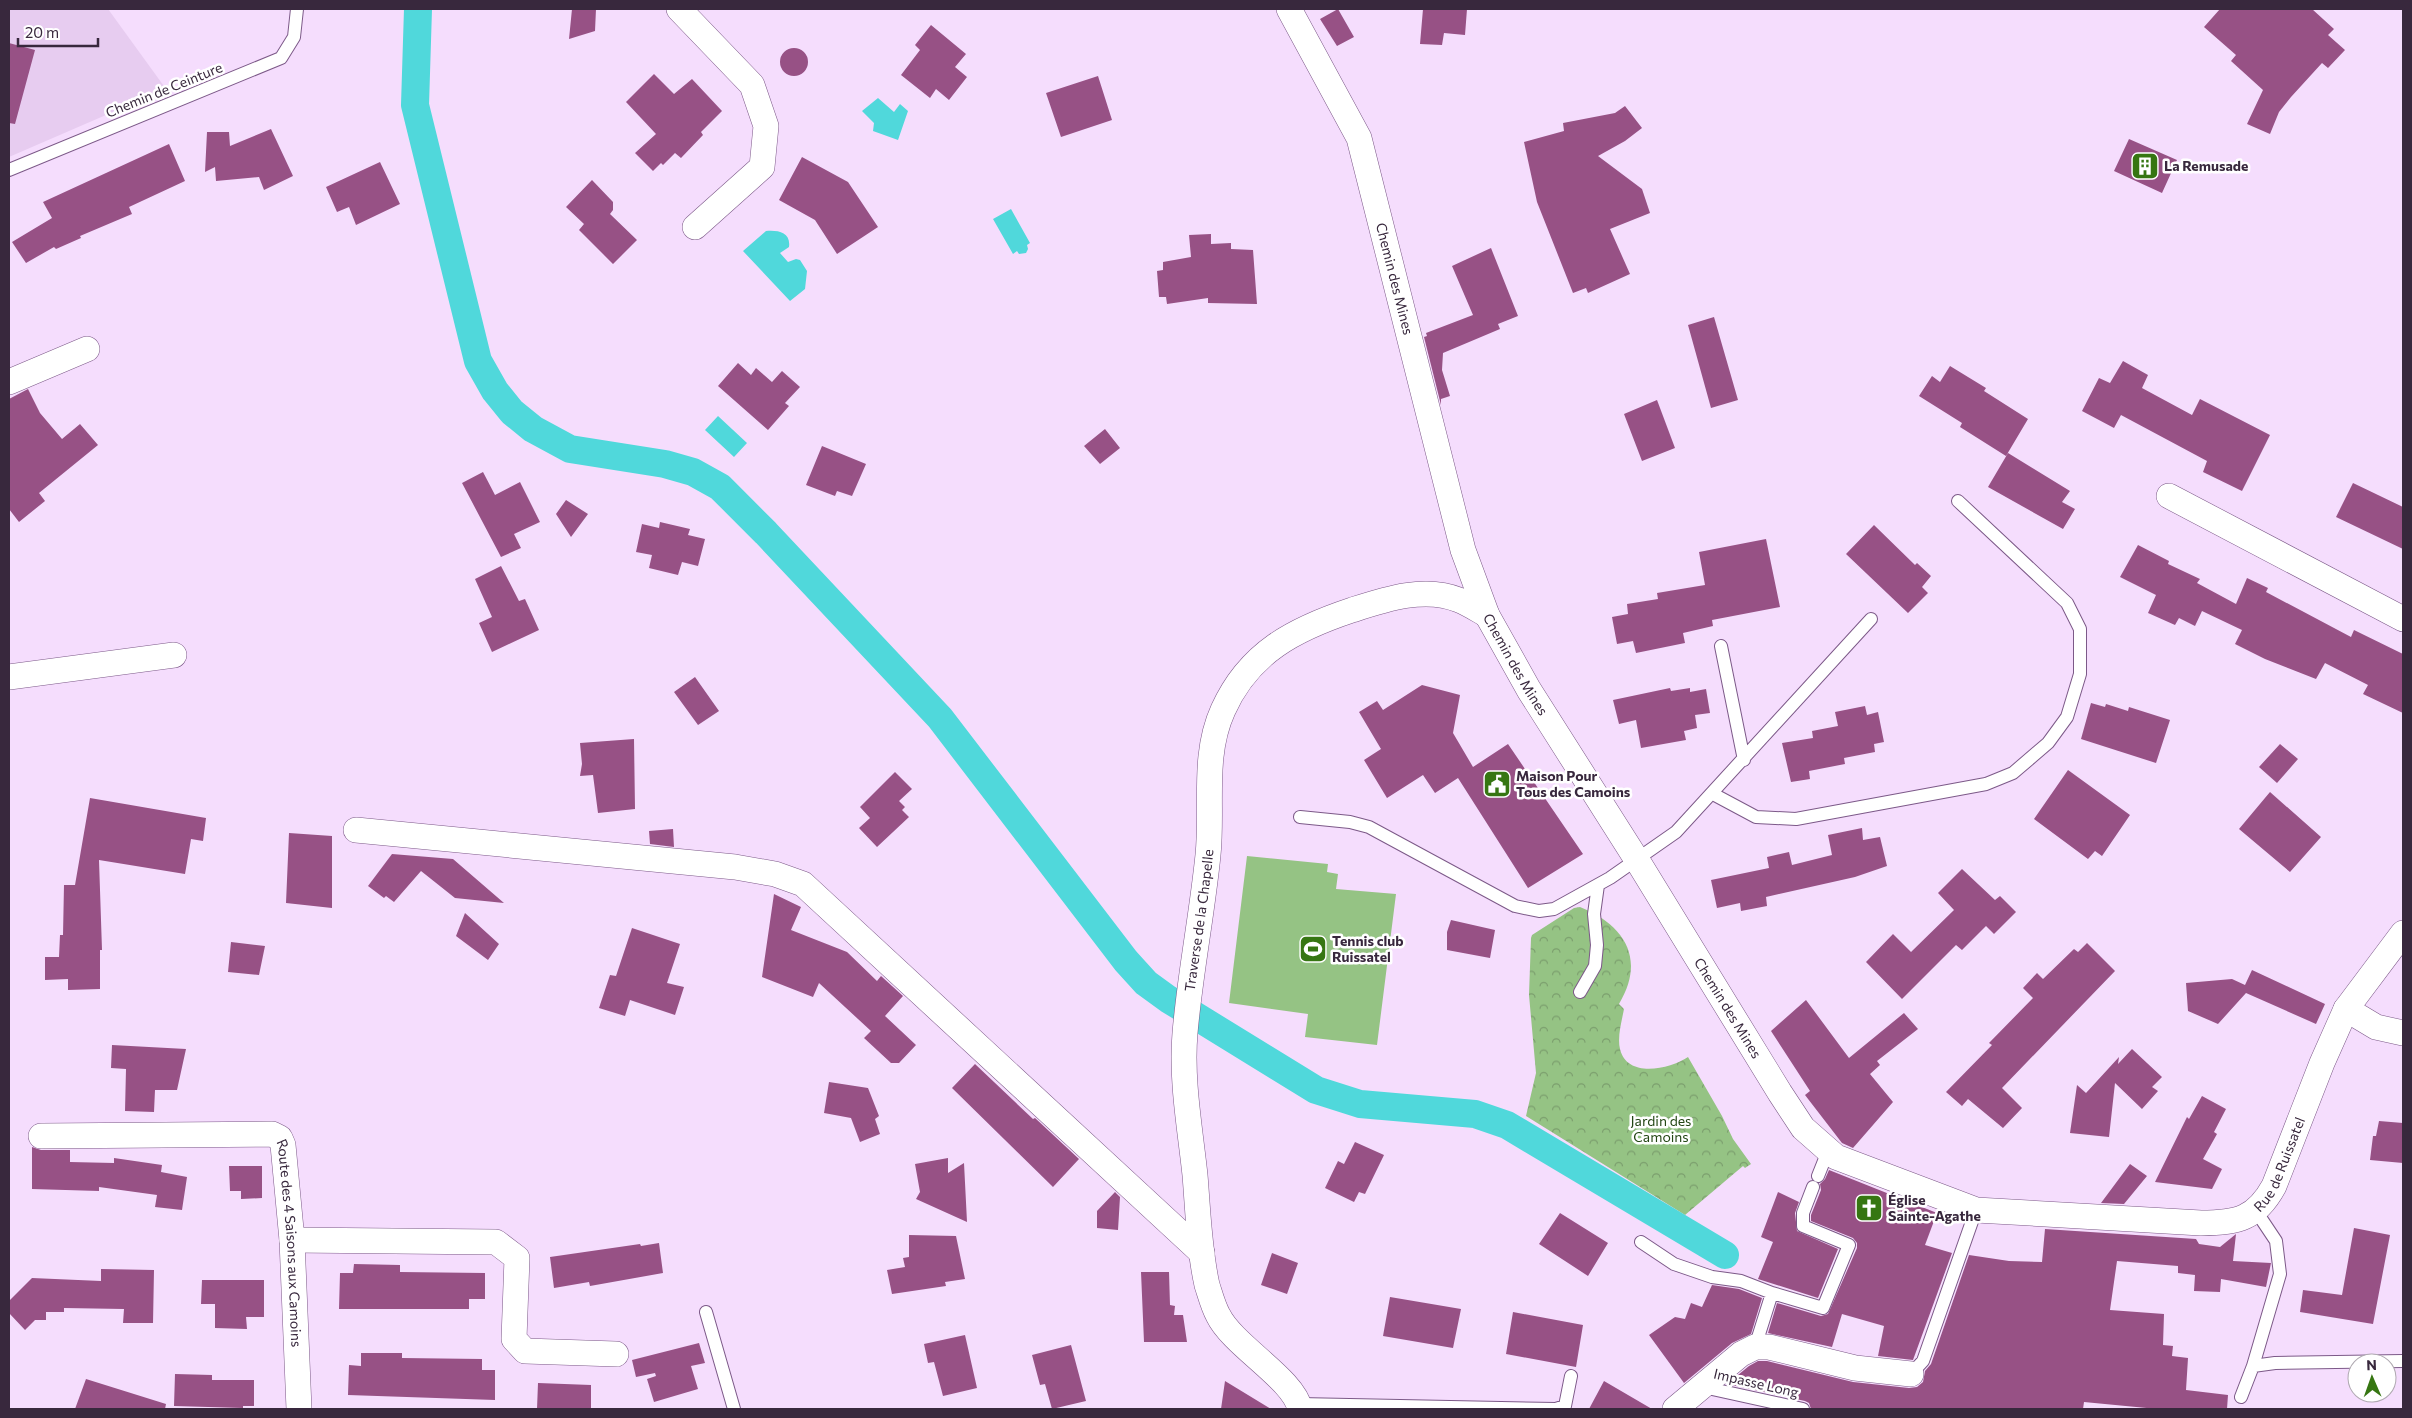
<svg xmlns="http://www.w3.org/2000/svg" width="2412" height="1418" font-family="Commissioner,sans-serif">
<defs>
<pattern id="park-crowns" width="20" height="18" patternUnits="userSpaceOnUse" patternTransform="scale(1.25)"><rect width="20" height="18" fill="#95c384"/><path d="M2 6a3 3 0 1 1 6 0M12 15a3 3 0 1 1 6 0" fill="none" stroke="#7b9e6d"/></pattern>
</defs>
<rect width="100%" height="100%" fill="#f5ddfd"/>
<path fill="#e7ccf0" d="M9 9H108L166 89 9 157Z"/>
<path fill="url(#park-crowns)" d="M1580 907C1625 925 1646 959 1619 1004L1624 1009C1622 1020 1617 1037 1620 1049 1627 1079 1670 1069 1688 1057L1722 1116 1733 1139 1751 1164 1745 1168 1743 1166 1685 1215 1526 1116 1536 1073 1529 995 1531 938 1532 935 1574 908Z"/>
<path fill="#95c384" d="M1247 856 1328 864 1327 872 1338 874 1336 889 1396 894 1377 1045 1305 1037 1308 1014 1229 1003Z"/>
<path fill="#50d8db" d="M878 98 894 112 900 104 908 111 898 140 873 131 874 123 862 111Z
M1011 209 1030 243 1027 245 1028 249 1026 253 1019 254 1017 251 1013 254 993 219Z
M766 231C778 230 791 232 789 247L780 253 788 262 796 259 800 260 807 271 805 289 790 301 743 251Z
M718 416 747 443 734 457 705 430Z"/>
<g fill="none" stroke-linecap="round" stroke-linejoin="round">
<path stroke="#50d8db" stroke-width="28" d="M418 9 415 105 478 361 495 391 512 412 533 429 570 449 665 464 693 472 720 487 766 533 940 718 1126 961 1146 983 1168 999 1316 1090 1360 1104 1475 1114 1507 1125 1725 1255"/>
</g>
<path fill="#975185" d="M572 9H596L595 31 569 39Z
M1338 9 1354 37 1337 46 1320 19Z
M1423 9H1467L1465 35 1444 33 1442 45 1420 44Z
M2220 9H2312L2334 29 2328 35 2345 50 2328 68 2322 63 2291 97 2279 112 2270 134 2247 124 2263 90 2231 61 2236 55 2204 27Z
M931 25 966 54 955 67 967 77 949 100 936 89 930 98 901 75 920 50 915 45Z
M9 43 35 50 15 124 9 123Z
M780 62a14 14 0 1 1 28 0a14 14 0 1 1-28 0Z
M654 74 674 94 692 79 722 111 701 132 703 135 681 158 675 153 663 165 661 163 653 171 635 153 656 134 626 102Z
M1098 76 1112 120 1061 137 1046 93Z
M1625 106 1642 128 1625 141 1598 156 1642 189 1650 213 1610 229 1630 274 1588 293 1586 288 1573 293 1537 202 1524 142 1564 131 1563 123 1615 113Z
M271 129 293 176 264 190 259 177 216 181 215 167 205 172 207 132H229L230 146Z
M2129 139 2177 160 2162 193 2114 171Z
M169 144 185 181 129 207 132 214 80 236 81 238 56 249 54 247 26 263 12 242 52 218 43 202Z
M802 157 848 182 878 227 837 254 815 220 779 200Z
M380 162 400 204 356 225 349 207 337 212 326 187Z
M592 180 613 202V210L610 214 637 240 613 264 579 230 584 224 566 207Z
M1211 234V244L1231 243V249L1253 250 1257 304 1208 303V298L1167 304 1166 297H1159L1157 271 1163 270V262L1191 257 1189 235Z
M1491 248 1518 316 1498 324 1500 329 1443 353 1442 370 1450 396 1441 399V405L1424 337 1427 336 1426 333 1473 315 1452 266Z
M1714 317 1738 400 1711 408 1688 325Z
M2123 361 2148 375 2142 388 2192 415 2200 399 2270 435 2242 491 2203 472 2207 461 2121 415 2114 428 2082 411 2099 378 2110 383Z
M738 363 751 375 756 368 772 382 782 371 800 387 785 403 789 406 768 430 718 386Z
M1950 366 1986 388 1984 391 2028 419 2006 456 1960 427 1962 423 1919 396 1932 376 1940 382Z
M28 389 40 413 62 439 80 424 98 445 39 493 45 501 19 522 9 509V399Z
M1657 400 1675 448 1642 461 1624 414Z
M1105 429 1120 448 1100 464 1084 446Z
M822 446 866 464 852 496 837 491 835 496 806 485Z
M2008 453 2070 491 2062 502 2075 509 2063 529 1988 487Z
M483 472 495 495 520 482 540 522 514 534 521 548 501 557 462 483Z
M2353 483 2403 507V549L2336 517Z
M566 500 588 514 571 537 556 514Z
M660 522 690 529 688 535 705 539 698 566 682 562 678 575 649 568 652 555 636 552 642 524 659 528Z
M1874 525 1915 565 1917 563 1931 576 1922 587 1928 593 1908 613 1846 554Z
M1766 539 1780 607 1712 620 1713 626 1683 633 1685 643 1636 653 1633 641 1617 644 1612 617 1628 614 1627 604 1658 599 1657 593 1705 585 1699 552Z
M2138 545 2169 561 2168 564 2200 579 2197 583 2236 604 2247 578 2268 588 2266 592 2351 637 2354 630 2403 654V713L2363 694 2368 685 2325 663 2316 679 2265 659 2235 644 2242 630 2202 611 2195 626 2179 618 2175 625 2148 613 2156 595 2120 577Z
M501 566 519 601 525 599 539 630 492 652 479 623 492 617 475 579Z
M695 677 719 711 698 725 674 692Z
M1422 685 1460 695 1453 733 1473 767 1508 744 1583 854 1528 888 1458 778 1435 793 1423 775 1387 798 1364 760 1381 749 1359 712 1377 701 1383 710Z
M1670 688 1671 691 1690 688V692L1706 689 1710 713 1695 715 1697 728 1684 731 1686 740 1641 748 1636 720 1619 724 1613 700Z
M2091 703 2105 707 2106 704 2128 711 2129 707 2170 720 2156 763 2081 739Z
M1865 706 1867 715 1878 712 1884 742 1874 744 1875 752 1844 758 1845 764 1809 771 1810 779 1791 782 1782 743 1813 738 1812 731 1838 726 1835 712Z
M634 739 635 809 598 813 593 775 580 776 582 764 580 743Z
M2280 744 2298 759 2277 783 2259 767Z
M2068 770 2130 815 2102 856 2095 851 2088 859 2034 819Z
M895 772 912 789 899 801 905 807 902 810 909 817 877 847 859 828 870 818 860 807Z
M2270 792 2321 837 2290 872 2239 829Z
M90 798 206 818 203 841 191 839 185 874 99 860 102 950H100V989L68 990V979L45 980V957H59L60 935H63L64 885H75Z
M1862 828 1863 840 1880 837 1887 866 1855 877 1766 897 1767 906 1741 911 1740 903 1717 908 1711 880 1769 868 1767 857 1789 852 1792 865 1832 855 1828 835Z
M673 829 674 847 650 844 649 831Z
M289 833 332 836V908L286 903Z
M392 854 453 859 504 903 455 898 421 871 394 902 386 896 384 898 368 886Z
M1962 869 1995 900 2000 896 2016 912 1994 934 1986 926 1962 950 1956 945 1902 999 1866 962 1893 934 1911 952 1954 910 1938 893Z
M774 894 801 907 791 930 847 952 877 981 881 976 903 996 885 1016 916 1045 899 1063H891L864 1038 871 1031 819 983 813 997 762 977Z
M465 913 499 944 488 960 456 936Z
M1451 920 1495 930 1490 958 1447 950V932Z
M632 928 680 944 667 983 684 987 675 1015 630 1000 625 1016 599 1008 610 975 616 976Z
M231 942 265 946 259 975 228 972Z
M2087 943 2115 971 2002 1088 2022 1108 2003 1128 1968 1099 1962 1106 1946 1092 1992 1045 1989 1043 2033 998 2023 988 2037 973 2043 979 2074 949 2078 952Z
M2252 970 2325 1004 2316 1024 2246 993 2218 1024 2188 1011 2186 983 2232 979 2245 985Z
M1806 1000 1849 1058 1904 1013 1918 1029 1877 1061 1880 1065 1870 1074 1893 1102 1853 1148 1842 1143 1805 1095 1810 1091 1771 1031Z
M112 1045 186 1049 177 1090H155L154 1112 125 1111 126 1069 111 1068Z
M2132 1049 2162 1077 2152 1087 2158 1091 2142 1109 2115 1083 2109 1137 2070 1133 2077 1085 2086 1093 2119 1057 2118 1064Z
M975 1064 1033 1119 1035 1118 1079 1159 1053 1187 952 1088Z
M829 1082 868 1088 879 1116 875 1119 880 1134 860 1142 851 1118 824 1113Z
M2202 1096 2226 1109 2214 1132 2217 1134 2203 1159 2222 1169 2212 1189 2155 1182 2187 1117 2189 1119Z
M2379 1121 2403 1123V1163L2370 1160 2373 1136H2376Z
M1355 1142 1384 1155 1365 1194 1359 1192 1354 1202 1325 1188 1338 1161 1344 1164Z
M32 1147 41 1150H70V1162L114 1163V1158L162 1165 161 1172 187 1177 182 1210 155 1207 157 1195 99 1187V1191L32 1189Z
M948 1158V1173L964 1163 967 1222 916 1199 920 1192 915 1164Z
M2130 1164 2147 1176 2124 1204 2101 1203Z
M229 1166H262V1198L241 1199V1191H230Z
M1829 1170 1937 1213 1925 1245 1952 1253 1913 1360 1878 1356 1884 1326 1842 1314 1832 1347 1768 1333 1777 1303 1821 1316 1828 1314 1857 1248V1243L1853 1238 1811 1221V1215L1821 1190 1820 1184 1825 1179Z
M1115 1192 1120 1197 1118 1230 1097 1228V1211Z
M1778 1192 1799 1202 1795 1213 1797 1231 1838 1249 1818 1298 1758 1279 1773 1242 1761 1237Z
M1560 1213 1608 1243 1588 1276 1539 1244Z
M2354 1228 2390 1235 2373 1324 2300 1312 2303 1290 2342 1295Z
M2045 1229 2196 1239 2199 1244 2220 1247 2236 1234 2233 1261 2271 1263 2266 1287 2221 1279 2220 1292 2194 1291 2195 1275 2178 1273V1266L2117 1261 2110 1310 2164 1314 2163 1345 2173 1346 2172 1356 2188 1358 2186 1390 2228 1395 2227 1409H2157L2084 1402 2083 1409H1811L1809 1403 1805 1401 1727 1384 1749 1366 1758 1361H1767L1853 1382 1909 1388 1917 1387 1923 1382 1925 1371 1931 1364 1969 1255 2009 1261 2042 1262Z
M909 1235 956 1236 965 1279 945 1282 946 1286 892 1294 887 1270 905 1267 903 1258 909 1257Z
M659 1243 663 1273 590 1286 589 1282 554 1288 550 1257 640 1244 641 1246Z
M1272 1253 1298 1263 1287 1294 1261 1285Z
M354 1264 400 1265V1272L485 1273V1299H469V1309H339L340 1273H353Z
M101 1269 154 1270 153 1323H123L124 1309 64 1308V1312H46V1320H35L25 1330 9 1313V1301L32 1278 101 1281Z
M1141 1272H1169L1170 1305 1175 1306 1174 1315H1183L1187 1342H1144Z
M202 1280H264V1317H246L247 1329 215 1328V1304H201Z
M1712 1285 1739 1289 1762 1298 1751 1334 1732 1343 1684 1383 1649 1335 1675 1317 1685 1319 1691 1303 1702 1307Z
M1390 1297 1461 1309 1453 1348 1383 1336Z
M1513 1312 1583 1325 1576 1367 1506 1354Z
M965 1335 977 1388 943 1396 934 1362 928 1363 924 1344Z
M699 1343 705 1363 691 1366 698 1389 654 1402 647 1379 656 1376 655 1373 636 1377 632 1360Z
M1071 1345 1086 1401 1052 1409 1045 1384 1040 1385 1032 1355Z
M361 1353H402V1358L482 1359V1370H495V1400L348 1395 349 1365 361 1366Z
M175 1374 212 1375V1380H254V1406H243V1408L174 1406Z
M86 1379 166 1404 165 1409H75Z
M1225 1381 1271 1409H1221Z
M1604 1381 1652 1409H1589Z
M538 1383 591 1385V1409H537Z"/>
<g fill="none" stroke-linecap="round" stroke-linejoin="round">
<g stroke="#7c5988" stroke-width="14">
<path id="service" d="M9 170 281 58 294 37 297 9
M1721 646 1744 760
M1713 794 1756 817 1796 819 1986 784 2013 773 2048 743 2067 717 2080 674V629L2067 603 1958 501
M1300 817 1350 822 1369 827 1515 906 1539 911 1554 909 1610 878 1676 832 1871 619
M1580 992 1595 966 1597 945 1594 914 1598 885
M1818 1176 1828 1151
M1641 1242 1674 1264 1712 1277 1741 1281 1772 1293
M706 1312 734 1409
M1755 1347 1772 1293 1823 1308 1849 1245 1803 1226V1213L1813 1187
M2253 1366 2275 1363 2403 1361
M1911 1374 1923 1361 1976 1210
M1703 1387 1803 1409
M2241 1397 2253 1366 2280 1274 2276 1241 2256 1211
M1299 1404 1556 1409 1565 1406 1571 1376"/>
</g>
<g stroke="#7c5988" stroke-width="26">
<g id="minor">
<path d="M679 9 752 85 766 126 762 167 695 227"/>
<path id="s1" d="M1289 9 1359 138 1463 550 1487 615 1529 690 1637 860 1780 1093 1803 1128 1836 1157 1976 1210 2201 1223C2237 1223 2256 1219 2274 1186L2322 1063 2346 1009 2403 933"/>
<path d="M9 382 87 349"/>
<path d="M2169 496 2403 619"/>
<path d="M9 677 174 655"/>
<path d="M356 830 735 867 775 874 803 884 1202 1253"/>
<path d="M2346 1009 2376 1027 2403 1033"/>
<path id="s2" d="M41 1136 272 1134 280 1138 283 1145 292 1240 299 1409"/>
<path d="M292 1240 496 1242 517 1258 514 1339 525 1351 616 1354"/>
<path id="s3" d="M1300 1409C1294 1379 1233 1346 1218 1315 1213 1306 1210 1294 1207 1285 1199 1249 1198 1211 1195 1175 1190 1128 1181 1080 1185 1033 1190 974 1202 915 1208 855 1213 807 1202 756 1223 710 1249 652 1295 629 1352 610 1386 599 1425 586 1459 600 1469 604 1478 610 1487 615"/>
<path d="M1675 1409 1741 1354 1755 1347H1769L1855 1368 1911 1374"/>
</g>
</g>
<use href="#service" stroke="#fff" stroke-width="12"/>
<use href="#minor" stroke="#fff" stroke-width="25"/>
</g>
<defs>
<g id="building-square" transform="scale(1.4375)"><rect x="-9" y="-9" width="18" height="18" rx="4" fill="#367612" stroke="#fff"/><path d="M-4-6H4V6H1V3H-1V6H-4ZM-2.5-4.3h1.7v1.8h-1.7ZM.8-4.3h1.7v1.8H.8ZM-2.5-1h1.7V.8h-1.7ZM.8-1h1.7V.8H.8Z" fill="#fff"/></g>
<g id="civic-square" transform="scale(1.4375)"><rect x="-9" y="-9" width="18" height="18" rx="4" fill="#367612" stroke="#fff"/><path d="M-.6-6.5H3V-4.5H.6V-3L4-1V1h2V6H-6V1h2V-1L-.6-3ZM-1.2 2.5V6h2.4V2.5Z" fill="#fff"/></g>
<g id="stadium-square" transform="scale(1.4375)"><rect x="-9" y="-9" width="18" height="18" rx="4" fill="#367612" stroke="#fff"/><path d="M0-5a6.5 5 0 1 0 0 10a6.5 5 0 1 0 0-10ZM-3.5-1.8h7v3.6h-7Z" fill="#fff"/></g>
<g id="church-square" transform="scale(1.4375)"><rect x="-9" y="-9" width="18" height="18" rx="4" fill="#367612" stroke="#fff"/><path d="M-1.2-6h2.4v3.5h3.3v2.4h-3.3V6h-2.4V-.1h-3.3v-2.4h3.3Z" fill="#fff"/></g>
</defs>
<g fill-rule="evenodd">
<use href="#building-square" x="2145" y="166"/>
<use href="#civic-square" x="1497" y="784"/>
<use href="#stadium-square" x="1313" y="949"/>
<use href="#church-square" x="1869" y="1208"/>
</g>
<g text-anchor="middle" stroke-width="5" stroke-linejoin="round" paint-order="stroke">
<g font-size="14" fill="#38283d" stroke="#fff">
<text transform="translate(164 90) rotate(-22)" y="5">Chemin de Ceinture</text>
<text dy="5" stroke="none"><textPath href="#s1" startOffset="292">Chemin des Mines</textPath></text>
<text dy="5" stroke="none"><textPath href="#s1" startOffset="698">Chemin des Mines</textPath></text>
<text dy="5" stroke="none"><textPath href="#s3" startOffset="525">Traverse de la Chapelle</textPath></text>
<text dy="5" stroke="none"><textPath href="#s1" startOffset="1102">Chemin des Mines</textPath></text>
<text dy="5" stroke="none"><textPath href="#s1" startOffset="1772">Rue de Ruissatel</textPath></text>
<text dy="5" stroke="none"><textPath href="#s2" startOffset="346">Route des 4 Saisons aux Camoins</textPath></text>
<text transform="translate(1756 1383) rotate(13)" y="5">Impasse Long</text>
</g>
<g font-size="14" font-weight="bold" fill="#38283d" stroke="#fff" text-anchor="start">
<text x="2164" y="171">La Remusade</text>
<text x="1516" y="781">Maison Pour<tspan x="1516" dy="16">Tous des Camoins</tspan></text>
<text x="1332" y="946">Tennis club<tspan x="1332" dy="16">Ruissatel</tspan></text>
<text x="1888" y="1205">Église<tspan x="1888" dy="16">Sainte-Agathe</tspan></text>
</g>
<g font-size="14" fill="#234614" stroke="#fff">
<text x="1661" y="1126">Jardin des<tspan x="1661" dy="16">Camoins</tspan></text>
</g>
</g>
<rect width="2412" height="1418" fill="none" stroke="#38283d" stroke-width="20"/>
<g transform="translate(2372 1378) rotate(358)"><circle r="24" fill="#ffffff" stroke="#afa9b1"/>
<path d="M0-4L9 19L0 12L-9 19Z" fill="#367612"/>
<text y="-8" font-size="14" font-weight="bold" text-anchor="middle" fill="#38283d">N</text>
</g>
<path d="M18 38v8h80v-8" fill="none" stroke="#38283d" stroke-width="2.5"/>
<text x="25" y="38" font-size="15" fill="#38283d" stroke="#ffffff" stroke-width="4" paint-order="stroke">20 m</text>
</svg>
